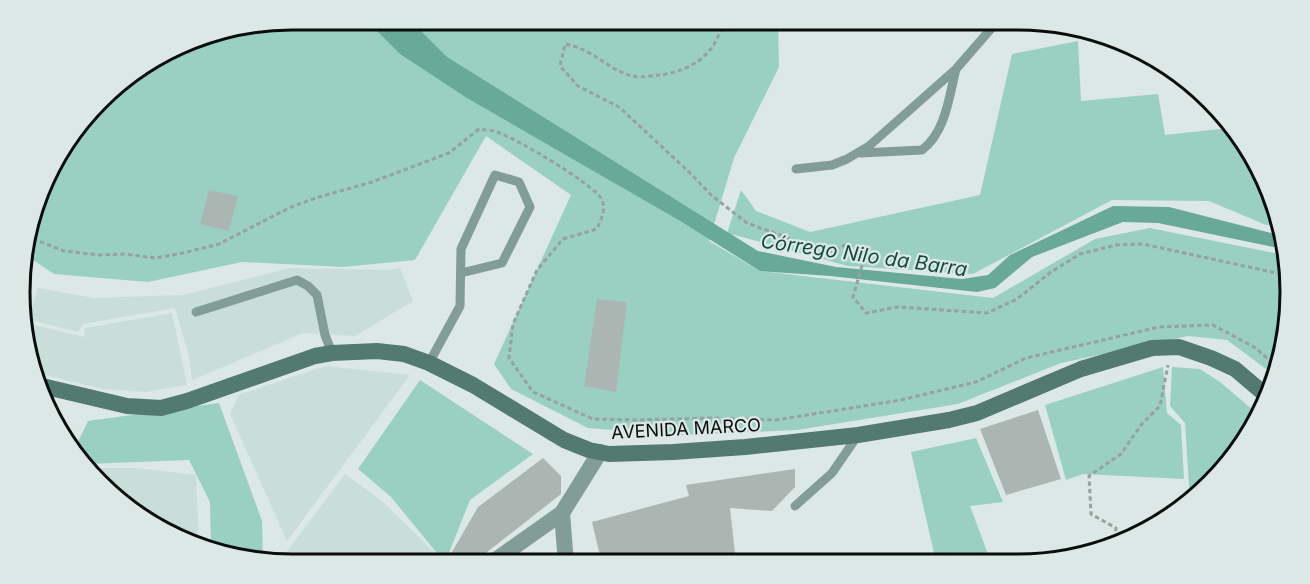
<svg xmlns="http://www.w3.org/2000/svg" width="1310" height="584" font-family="Inter,sans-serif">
<rect width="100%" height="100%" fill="#dce8e5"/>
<path fill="#c9ded8" d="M289 268 387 270 400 268 413 301 355 336 303 333 192 380 189 357 175 308 83 324 78 332 28 319 38 288 94 298 183 295Z
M172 313 187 385 146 392 103 389 37 373 26 339 30 324 84 337 85 328Z
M325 366 410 375 287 541 230 414 239 395Z
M89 468H137L196 475 199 547 113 497Z
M345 474 382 501 445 563 292 564 279 562Z"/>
<path fill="#99d0c2" d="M292 20H778L779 67 734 158 709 241 760 271 993 298 1095 239 1150 228 1285 255 1290 275 1276 380 1266 369 1227 340 1188 336 1061 363 958 404 797 430 677 435 588 428 511 389 494 364 571 195 486 136 415 260 343 267 242 262 148 282 54 274 24 254 25 239 56 155 113 87 204 34Z
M1078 41 1081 101 1158 94 1165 135 1229 128 1263 172 1277 225H1266L1209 201 1112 200 973 274 848 266 727 233 741 190 756 211 810 232 980 195 1012 54Z
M1163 367 1167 413 1181 425 1184 479 1083 474 1066 480 1045 405Z
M1172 367 1200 369 1220 382 1259 415 1244 444 1190 501 1185 423 1170 406Z
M420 380 533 454 470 500 445 563 391 497 358 469Z
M219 403 262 521 263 560 211 551 210 502 189 460 86 464 74 450 88 421Z
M976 438 1003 502 970 506 991 562H936L911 452Z"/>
<path fill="#68a99a" d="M370 20H410L447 57 758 251 836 267 962 279 988 275 1010 255 1113 206 1169 207 1279 235 1283 249 1158 223 1123 222 1032 257 995 288 977 292 830 276 760 271 682 222 467 98 400 54 376 30Z"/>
<path fill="#abb6b3" d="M209 190 238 196 229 231 200 224Z
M597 299 627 302 616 392 584 386Z
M1038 410 1061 479 1006 495 980 429Z
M543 458 561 476V494L472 564H445L478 507Z
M795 469V487L772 511 730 508 736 563 602 564 592 522 689 496 686 485Z"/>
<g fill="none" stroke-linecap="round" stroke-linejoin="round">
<path stroke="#97a19e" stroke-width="3" stroke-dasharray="4.5 3" stroke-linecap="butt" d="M723 20C717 54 692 71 659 75 651 76 640 78 632 76 607 69 593 49 565 44L560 66 578 86 619 107 688 171 711 195 747 223 827 252 848 244 865 255 853 297 866 313 897 307 987 313 1017 299 1051 272 1080 254 1116 245 1143 244 1290 276
M26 236 64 251 99 255 125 254 155 258 183 253 219 244 291 207 319 197 372 182 449 153 479 129C485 130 492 130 497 132 516 138 591 183 601 198 607 209 601 219 597 229L563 239 537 270 513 324 509 358 533 392 593 419 637 420 709 418 776 420 901 400 976 382 1026 358 1159 327 1213 325 1254 347 1278 367
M1114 546 1116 528 1091 514 1089 476 1121 454 1141 425 1160 406 1168 365"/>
<path stroke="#829d96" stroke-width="9" d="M861 153 922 150C946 132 949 96 956 69
M796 169 832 165 847 159 869 146 956 69 996 23
M196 312 297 280 308 286 317 295 325 335 332 353
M429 363 460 306 461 249 495 175 519 182 530 207 502 263 461 273
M795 506 832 473 858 435"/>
<path stroke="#829d96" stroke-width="16" d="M983 20 996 23H1038
M490 564 562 513
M566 564 562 513 600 452"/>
<path stroke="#527a71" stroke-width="16" d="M42 386 127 406 161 408 187 401 315 356 332 353 377 351 404 354 429 363 473 385 564 440 589 450 609 454 673 452 745 447 858 435 949 420 977 413 1081 369 1152 348 1179 347 1211 358 1235 369 1268 397"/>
</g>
<g text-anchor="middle" stroke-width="4.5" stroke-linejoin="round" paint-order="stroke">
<g font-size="18" fill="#090d0c" stroke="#dce8e5">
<text transform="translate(686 429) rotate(-3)" y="6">AVENIDA MARCO</text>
</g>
<g font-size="20" font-style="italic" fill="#114b40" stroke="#dce8e5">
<text transform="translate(864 255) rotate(8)" y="7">Córrego Nilo da Barra</text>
</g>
</g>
<path d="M0 0H1310V584H0ZM292 30H1018A262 262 0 0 1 1280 292V292A262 262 0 0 1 1018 554H292A262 262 0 0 1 30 292V292A262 262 0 0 1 292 30Z" fill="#dce8e5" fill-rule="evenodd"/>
<path fill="none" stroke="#090d0c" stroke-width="3" d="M292 30H1018A262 262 0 0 1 1280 292V292A262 262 0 0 1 1018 554H292A262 262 0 0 1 30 292V292A262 262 0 0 1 292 30Z"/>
</svg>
